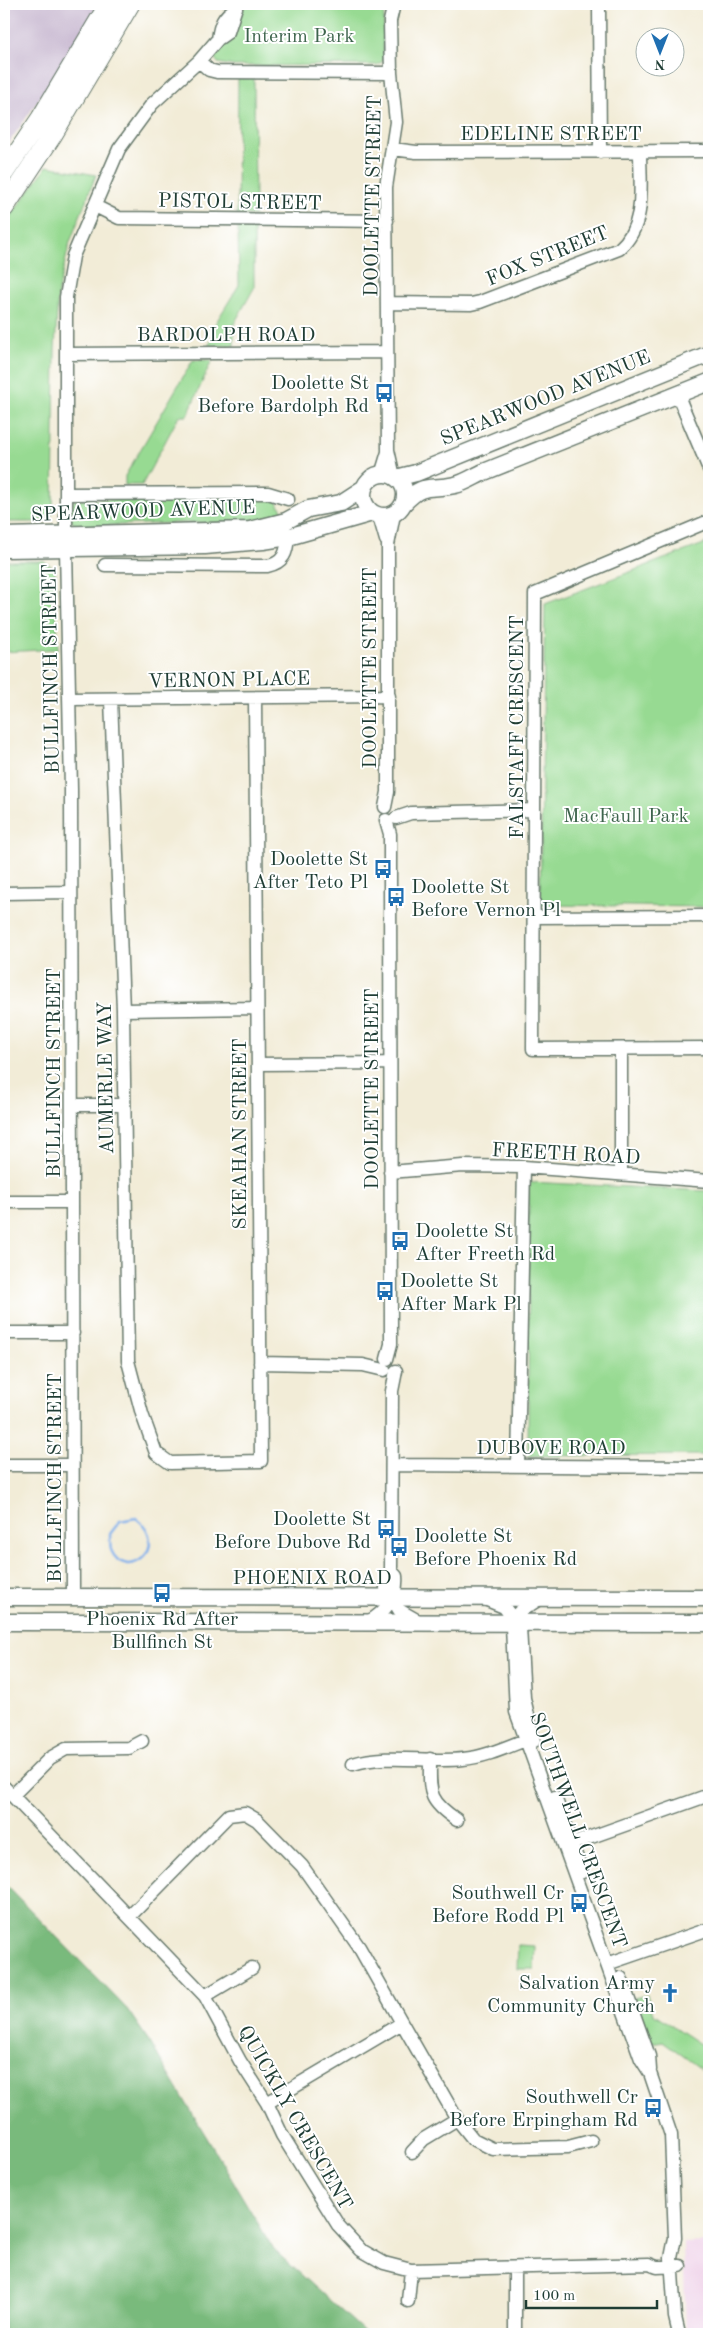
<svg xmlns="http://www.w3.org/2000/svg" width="713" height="2338" font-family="'Old Standard TT',serif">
<rect width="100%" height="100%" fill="#fff"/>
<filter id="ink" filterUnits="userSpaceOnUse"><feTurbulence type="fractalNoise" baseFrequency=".02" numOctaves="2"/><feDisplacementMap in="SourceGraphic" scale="10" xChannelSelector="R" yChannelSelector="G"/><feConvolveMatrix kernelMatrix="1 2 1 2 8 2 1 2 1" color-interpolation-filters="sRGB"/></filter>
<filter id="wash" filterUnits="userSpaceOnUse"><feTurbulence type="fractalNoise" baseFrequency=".0096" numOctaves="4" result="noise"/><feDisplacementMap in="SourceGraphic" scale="20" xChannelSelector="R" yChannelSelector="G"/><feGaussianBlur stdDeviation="1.12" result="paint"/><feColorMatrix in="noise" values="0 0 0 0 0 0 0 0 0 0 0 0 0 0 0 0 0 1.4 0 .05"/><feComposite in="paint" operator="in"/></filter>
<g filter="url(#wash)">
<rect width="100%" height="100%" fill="#f2ecd7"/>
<path fill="#eed0e8" d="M709 2242V2334H692L686 2330 683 2243Z"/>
<path fill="#ccbed4" d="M4 4H98L81 38 4 150Z"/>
<path fill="#97da92" stroke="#5b8c63" d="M245 4H374L384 9 383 61 377 65 234 66 218 63 214 57 215 48 235 30Z
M238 78H254L255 215H237Z
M47 166 96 175 70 242 58 291 55 350 53 514 38 522H4V225Z
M238 226H254V288L234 324V346H208L213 338 215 324 239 285Z
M193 360H212L187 416H179L142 485H125V476Z
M267 497 277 501 283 512C252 526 214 522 180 523 145 524 111 525 76 527L70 519V508L74 500Z
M709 542V907L540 905 545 604Z
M4 561H44L55 569 58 649 4 652Z
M529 1182 708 1191 706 1455 528 1456Z
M518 1945 535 1946 534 1969H517Z
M647 1995 653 2013 709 2050V2075L663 2041 651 2043 634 1998Z"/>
<path fill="#79ba7c" stroke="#4c7c58" d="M4 1883 127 2009 151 2044 274 2250 367 2334H4Z"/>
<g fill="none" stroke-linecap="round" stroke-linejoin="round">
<path stroke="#81b1ec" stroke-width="2.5" d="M136 1518C173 1546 126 1585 111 1550 110 1546 110 1539 110 1534L120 1521Z"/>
</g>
</g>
<g filter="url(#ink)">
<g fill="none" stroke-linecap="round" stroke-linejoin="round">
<g stroke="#697a6d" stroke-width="15">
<path id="minor" d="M394 4 390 21 391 73 396 122 386 187 388 450 394 477
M599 4 600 152
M218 39C220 24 223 16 236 8
M199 61 218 39 228 32 237 4
M393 149 416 152 709 151
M95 206 119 218 387 221
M388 303 471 304 480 302 619 249C647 225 640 185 640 152
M66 354 387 352
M678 396 709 469
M381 475 388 452
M66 494 268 493 288 499
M379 516 386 540
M709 521 535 594 533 1049 709 1048
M66 535V297L73 256 119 149 152 104 199 61 209 70 217 72 391 73
M66 549 71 789 73 1598
M105 565 267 566C284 563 287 552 288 537
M69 699 389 696
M111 699 123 1010 128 1361 142 1414 156 1453 170 1463 261 1461 255 698
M385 807 388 792V545L394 514
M396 818 411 813 534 810
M386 820 390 834V874L391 1344 387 1359
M4 893 71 892
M534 917 709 916
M123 1010 257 1008
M621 1049V1174
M258 1064 390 1063
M72 1105H124
M390 1172 463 1166 524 1167 709 1181
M4 1202H72
M4 1333H73
M260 1363 363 1365 384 1370
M396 1371 392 1391 391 1571 387 1577 386 1588 399 1610 420 1622
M4 1465H72
M392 1465 709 1467
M518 1465 524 1167
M541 1598 519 1612 512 1626 516 1712 641 2059 650 2073 671 2135 675 2238 671 2258 675 2317 679 2334
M487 1600 504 1607 520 1627 524 1698 534 1741
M368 1622C385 1612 398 1597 396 1576L391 1571
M430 1759C430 1792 427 1800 457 1820
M353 1764C389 1753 426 1763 463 1759 487 1757 511 1745 533 1737
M4 1787 205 1996 240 2061 267 2103 282 2135 338 2225 361 2250 384 2263 411 2270 649 2264 657 2267 680 2266
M12 1796 50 1758 66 1749 129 1748 142 1741
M555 1797 582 1872
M566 1846 709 1795
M129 1917 229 1815 245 1813 257 1820 302 1866 359 1947 402 2023 267 2103
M607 1964 709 1929
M621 1978 649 2056 650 2070
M205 1996 252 1968
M402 2023 457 2119 473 2139 493 2149 568 2147 591 2141
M412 2152 424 2139 457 2119
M408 2301 411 2270
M515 2334V2268"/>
</g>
<g stroke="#697a6d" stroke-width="19">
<path id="major" d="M363 495a21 21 0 1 1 42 0a21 21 0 1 1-42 0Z
M396 478 416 473 709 354
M404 503C425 481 429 491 455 485 465 483 475 476 484 472L709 382
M4 536 250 530 286 521 308 509 341 503 364 488
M4 549 205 546 263 541 288 537 372 513
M4 1597 709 1598
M4 1622 709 1623"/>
</g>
<g stroke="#697a6d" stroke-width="21">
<path id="highway" d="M4 173 41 118 109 4
M4 208 53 134 130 4"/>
</g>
<use href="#minor" stroke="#fff" stroke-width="12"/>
<use href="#major" stroke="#fff" stroke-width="16"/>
<use href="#highway" stroke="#fff" stroke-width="19"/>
</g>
</g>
<defs>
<g id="bus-bare" transform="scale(1.5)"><path d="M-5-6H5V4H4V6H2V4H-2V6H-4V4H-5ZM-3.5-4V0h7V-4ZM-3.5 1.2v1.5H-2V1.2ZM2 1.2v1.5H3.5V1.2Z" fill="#1f6fb2" stroke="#fff" stroke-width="2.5" paint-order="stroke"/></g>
<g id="church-bare" transform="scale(1.5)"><path d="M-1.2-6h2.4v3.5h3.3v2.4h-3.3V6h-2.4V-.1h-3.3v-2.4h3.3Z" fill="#1f6fb2" stroke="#fff" stroke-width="2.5" paint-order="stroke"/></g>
</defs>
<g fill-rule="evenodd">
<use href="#bus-bare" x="384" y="393"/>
<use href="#bus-bare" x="383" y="869"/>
<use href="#bus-bare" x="396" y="897"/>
<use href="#bus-bare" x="400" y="1241"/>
<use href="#bus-bare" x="385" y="1291"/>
<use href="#bus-bare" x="386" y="1529"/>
<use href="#bus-bare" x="399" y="1547"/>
<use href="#bus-bare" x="162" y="1593"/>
<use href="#bus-bare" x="579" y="1903"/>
<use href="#church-bare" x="670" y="1993"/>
<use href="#bus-bare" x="653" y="2108"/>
</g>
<g text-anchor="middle" stroke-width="4" stroke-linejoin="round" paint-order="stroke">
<g font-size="20" fill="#3d644c" stroke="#fff">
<text x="299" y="42">Interim Park</text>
<text x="626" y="822">MacFaull Park</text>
</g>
<g font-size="20" fill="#1f3d34" stroke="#fff">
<text x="551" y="140">EDELINE STREET</text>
<text transform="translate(372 196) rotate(-89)" y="7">DOOLETTE STREET</text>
<text transform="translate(240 201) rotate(1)" y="7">PISTOL STREET</text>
<text transform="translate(547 255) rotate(-22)" y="7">FOX STREET</text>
<text x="226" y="341">BARDOLPH ROAD</text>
<text transform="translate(545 397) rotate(-22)" y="7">SPEARWOOD AVENUE</text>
<text transform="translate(143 510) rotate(-2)" y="7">SPEARWOOD AVENUE</text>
<text transform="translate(369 668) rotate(-90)" y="7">DOOLETTE STREET</text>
<text transform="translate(50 669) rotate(-91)" y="7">BULLFINCH STREET</text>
<text transform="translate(229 679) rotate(-1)" y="7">VERNON PLACE</text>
<text transform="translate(516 727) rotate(-90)" y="7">FALSTAFF CRESCENT</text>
<text transform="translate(53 1073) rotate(-90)" y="7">BULLFINCH STREET</text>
<text transform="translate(105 1078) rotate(-91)" y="7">AUMERLE WAY</text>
<text transform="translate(371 1089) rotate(-90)" y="7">DOOLETTE STREET</text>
<text transform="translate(239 1134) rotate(-90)" y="7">SKEAHAN STREET</text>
<text transform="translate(566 1153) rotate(3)" y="7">FREETH ROAD</text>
<text x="551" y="1454">DUBOVE ROAD</text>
<text transform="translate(54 1478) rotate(-90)" y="7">BULLFINCH STREET</text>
<text x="312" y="1584">PHOENIX ROAD</text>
<text transform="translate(579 1830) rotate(70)" y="7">SOUTHWELL CRESCENT</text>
<text transform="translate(296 2117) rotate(60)" y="7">QUICKLY CRESCENT</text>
</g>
<g font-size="20" fill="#1f3d34" stroke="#fff" text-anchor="end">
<text x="369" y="389">Doolette St<tspan x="369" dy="23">Before Bardolph Rd</tspan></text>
<text x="368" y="865">Doolette St<tspan x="368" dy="23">After Teto Pl</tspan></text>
<text x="411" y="893" text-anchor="start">Doolette St<tspan x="411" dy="23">Before Vernon Pl</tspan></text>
<text x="415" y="1237" text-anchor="start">Doolette St<tspan x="415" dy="23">After Freeth Rd</tspan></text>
<text x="400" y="1287" text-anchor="start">Doolette St<tspan x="400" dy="23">After Mark Pl</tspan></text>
<text x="371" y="1525">Doolette St<tspan x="371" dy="23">Before Dubove Rd</tspan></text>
<text x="414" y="1542" text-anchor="start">Doolette St<tspan x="414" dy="23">Before Phoenix Rd</tspan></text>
<text x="162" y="1625" text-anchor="middle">Phoenix Rd After<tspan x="162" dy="23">Bullfinch St</tspan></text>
<text x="564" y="1899">Southwell Cr<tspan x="564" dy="23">Before Rodd Pl</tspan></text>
<text x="655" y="1989">Salvation Army<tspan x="655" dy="23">Community Church</tspan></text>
<text x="638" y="2103">Southwell Cr<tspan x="638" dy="23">Before Erpingham Rd</tspan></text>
</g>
</g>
<rect width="713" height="2338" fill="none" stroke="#fff" stroke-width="20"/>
<g transform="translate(660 52) rotate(180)"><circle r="24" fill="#ffffff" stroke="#a5b1ae"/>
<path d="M0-4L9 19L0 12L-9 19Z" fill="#1f6fb2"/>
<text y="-8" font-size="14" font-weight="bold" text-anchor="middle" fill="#1f3d34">N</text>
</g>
<path d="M526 2300v8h131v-8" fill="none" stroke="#1f3d34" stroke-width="2.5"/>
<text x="533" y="2300" font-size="15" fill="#1f3d34" stroke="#ffffff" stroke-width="4" paint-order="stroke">100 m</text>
</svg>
